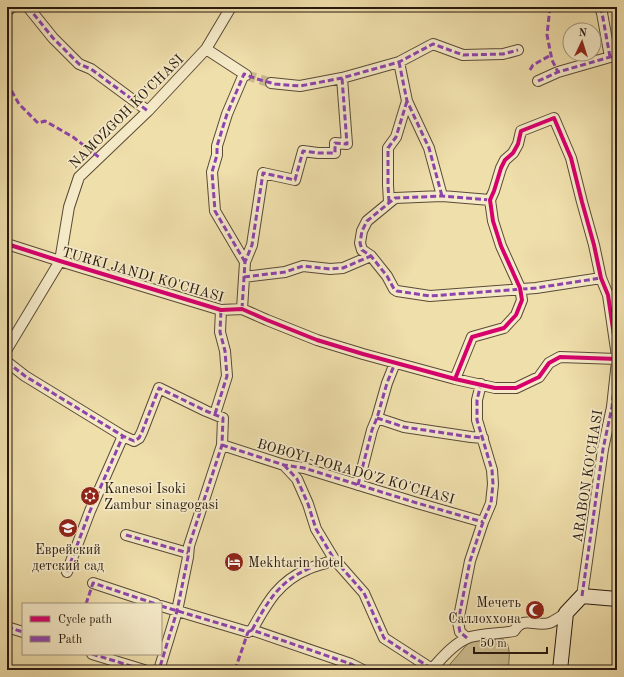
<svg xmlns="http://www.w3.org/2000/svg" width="624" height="677" font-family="'Old Standard TT',serif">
<rect width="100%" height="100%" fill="#efdfab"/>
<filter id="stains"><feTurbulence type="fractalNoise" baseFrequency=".005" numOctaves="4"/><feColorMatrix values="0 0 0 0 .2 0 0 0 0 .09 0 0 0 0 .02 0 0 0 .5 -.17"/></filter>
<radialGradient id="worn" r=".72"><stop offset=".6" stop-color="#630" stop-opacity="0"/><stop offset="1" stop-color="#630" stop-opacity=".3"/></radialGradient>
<path fill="#cdbd90" stroke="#7a6b50" d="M503 639C512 646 509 660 508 670H445L470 641 474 640Z"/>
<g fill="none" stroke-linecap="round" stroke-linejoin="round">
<path stroke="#c7b78c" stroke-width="10" stroke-dasharray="10 5" stroke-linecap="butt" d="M246 75 271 83"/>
<g stroke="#5a4a36" stroke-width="12">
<path id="street" d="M28 7 53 38 79 64 91 69 148 111
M600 7 602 13 610 57
M7 11 12 7
M206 49 246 75
M399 62 407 101 429 148 442 196
M244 74 227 114 217 146V155L212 172 215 211 245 262
M538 81 558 72 617 55
M271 83 300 86 342 78 399 62 433 44 463 55 503 54 518 50
M490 200 442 196 395 198 367 221 362 231 360 243 362 250 371 256 387 276 394 289 397 291 430 296 536 288 601 278
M389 202 388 185V148L396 137 407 101
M7 244 60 261 221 310 242 309 267 320 317 340 363 354 455 379 495 388H516L539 377 549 363 560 357 617 359
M244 277 285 272 303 266 330 269 343 268 371 256
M242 309 245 262 252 245 263 173 295 180 303 151 318 153H335V143L347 144 342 78
M7 349 60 261 69 207 79 177 148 111 206 49 231 7
M7 362 25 376 123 436 134 441 139 438 142 432 159 388 206 411 223 418 222 445 189 546 188 557 177 611 159 670
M455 379 472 337 504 328 516 315 522 300 520 288 501 246 493 221 490 200 494 191 501 168 505 160 513 153 518 144 521 131 554 118 571 158 582 202 594 245 601 278 608 295 617 356
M215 414 227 376 225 351 220 332 221 310
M377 418 404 427 471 437 483 438
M222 445 284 465 304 468 417 503 483 522
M284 465 297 479 308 504 316 529 334 559 364 593 384 638 432 669
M358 485 372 430 377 418 387 383 395 363
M126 535 188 553
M67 572 90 511 123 436
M93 583 156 604
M582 596 603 449 612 407 617 361
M161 606 248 632 252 630 351 664 363 670
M7 627 23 632
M252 630C267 603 278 582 308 569 318 564 325 565 334 559
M467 638 460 632 458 622 470 561 483 522 491 503 493 484 492 470 477 420V400L481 384
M92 654 144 670
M431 670C441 659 455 642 470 637 484 633 500 634 514 631 524 615 534 627 549 623 555 621 561 616 566 613"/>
</g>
<g stroke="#28190f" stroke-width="16">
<path id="secondary" d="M560 670 566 613 582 596 617 599"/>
</g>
<use href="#street" stroke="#f5eac8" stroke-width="10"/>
<use href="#secondary" stroke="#f5eac8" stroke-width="14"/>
<path stroke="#8e44ad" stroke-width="3" stroke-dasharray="6 3" stroke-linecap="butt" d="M28 7 53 38 79 64 91 69 148 111
M550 7 547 35 552 60 558 72
M600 7 602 13 610 57
M7 11 12 7
M399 62 407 101 429 148 442 196
M530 70 533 65 551 55
M538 81 558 72 617 55
M7 83 19 104 38 123 45 121 73 137 100 158
M490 200 442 196 395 198 367 221 362 231 360 243 362 250 371 256 387 276 394 289 397 291 430 296 536 288 601 278
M389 202 388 185V148L396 137 407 101
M245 262 215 211 212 172 217 155V146L227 114 244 74 257 79 275 84 300 86 342 78 399 62 433 44 463 55 503 54 518 50
M244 277 285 272 303 266 330 269 343 268 371 256
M242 309 245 262 252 245 263 173 295 180 303 151 318 153H335V143L347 144 342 78
M7 362 25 376 123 436 134 441 139 438 142 432 159 388 206 411 223 418 222 445 189 546 188 557 177 611 159 670
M215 414 227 376 225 351 220 332 221 310
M377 418 404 427 471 437 483 438
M222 445 284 465 304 468 417 503 483 522
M284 465 297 479 308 504 316 529 334 559 364 593 384 638 432 669
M358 485 372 430 377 418 387 383 395 363
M126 535 188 553
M67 572 90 511 123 436
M582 596 603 449 612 407 617 361
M86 604 93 583 156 604
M161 606 248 632 252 630 351 664 363 670
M7 627 23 632
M252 630C267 603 278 582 308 569 318 564 325 565 334 559
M467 638 460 632 458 622 470 561 483 522 491 503 493 484 492 470 477 420V400L481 384
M92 654 144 670
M235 670 248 632"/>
<g stroke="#f5eac8" stroke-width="6">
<path id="cycleway" d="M7 244 60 261 221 310 242 309 267 320 317 340 363 354 455 379 495 388H516L539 377 549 363 560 357 617 359
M455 379 472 337 504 328 516 315 522 300 520 288 501 246 493 221 490 200 494 191 501 168 505 160 513 153 518 144 521 131 554 118 571 158 582 202 594 245 601 278 608 295 617 356"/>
</g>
<use href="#cycleway" stroke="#d6006c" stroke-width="4"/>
</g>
<defs>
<g id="synagogue-disc" transform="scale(1)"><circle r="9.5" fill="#8f2418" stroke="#f5eac8"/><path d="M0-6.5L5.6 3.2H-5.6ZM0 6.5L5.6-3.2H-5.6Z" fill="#fff"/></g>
<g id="school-disc" transform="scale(1)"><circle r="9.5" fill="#8f2418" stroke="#f5eac8"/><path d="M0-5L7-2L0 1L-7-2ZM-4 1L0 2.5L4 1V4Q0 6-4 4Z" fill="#fff"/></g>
<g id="hotel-disc" transform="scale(1)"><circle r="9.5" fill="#8f2418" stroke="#f5eac8"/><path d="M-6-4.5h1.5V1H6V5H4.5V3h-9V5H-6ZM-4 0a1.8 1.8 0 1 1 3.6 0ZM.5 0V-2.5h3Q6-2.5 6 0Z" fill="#fff"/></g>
<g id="mosque-disc" transform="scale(1)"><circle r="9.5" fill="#8f2418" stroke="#f5eac8"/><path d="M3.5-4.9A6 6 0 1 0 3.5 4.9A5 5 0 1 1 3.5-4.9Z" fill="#fff"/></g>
</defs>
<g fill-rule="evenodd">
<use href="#synagogue-disc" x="90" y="496"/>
<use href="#school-disc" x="68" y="528"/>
<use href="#hotel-disc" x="234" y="562"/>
<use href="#mosque-disc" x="535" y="610"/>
</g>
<g text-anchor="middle" stroke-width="3.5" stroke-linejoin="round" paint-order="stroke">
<g font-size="14" fill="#28190f" stroke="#f5eac8">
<text transform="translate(126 111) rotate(-45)" y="5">NAMOZGOH KO'CHASI</text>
<text transform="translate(143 274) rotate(16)" y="5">TURKI JANDI KO'CHASI</text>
<text transform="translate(356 471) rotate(16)" y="5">BOBOYI-PORADO'Z KO'CHASI</text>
<text transform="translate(587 476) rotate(-81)" y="5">ARABON KO'CHASI</text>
</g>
<g font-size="14" fill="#28190f" stroke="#f5eac8" text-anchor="start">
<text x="104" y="493">Kanesoi Isoki<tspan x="104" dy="16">Zambur sinagogasi</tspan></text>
<text x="68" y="554" text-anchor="middle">Еврейский<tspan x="68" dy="16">детский сад</tspan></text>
<text x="248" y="567">Mekhtarin hotel</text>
<text x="521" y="607" text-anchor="end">Мечеть<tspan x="521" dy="16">Саллоххона</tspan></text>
</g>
</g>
<rect width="624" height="677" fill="none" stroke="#efdfab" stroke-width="24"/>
<rect x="8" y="8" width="608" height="661" fill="none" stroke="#28190f" stroke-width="2"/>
<rect x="12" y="12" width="600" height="653" fill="none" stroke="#28190f"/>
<rect x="22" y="603" width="140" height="52" fill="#f5eac8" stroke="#a3967e"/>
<rect x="30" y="616" width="20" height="6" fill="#d6006c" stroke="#a3967e"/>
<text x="58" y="623" font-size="12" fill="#28190f">Cycle path</text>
<rect x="30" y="636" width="20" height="6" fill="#8e44ad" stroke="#a3967e"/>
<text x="58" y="643" font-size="12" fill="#28190f">Path</text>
<g transform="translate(582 42) rotate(4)"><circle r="19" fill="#f5eac8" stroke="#a3967e"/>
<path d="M0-3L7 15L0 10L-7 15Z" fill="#8f2418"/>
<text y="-6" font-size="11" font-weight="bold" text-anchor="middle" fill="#28190f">N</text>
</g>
<path d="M474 647v6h73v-6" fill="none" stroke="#28190f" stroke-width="2"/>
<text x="480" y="647" font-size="12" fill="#28190f" stroke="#f5eac8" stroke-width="3" paint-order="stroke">50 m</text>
<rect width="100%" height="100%" filter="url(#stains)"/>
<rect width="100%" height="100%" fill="url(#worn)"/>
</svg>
